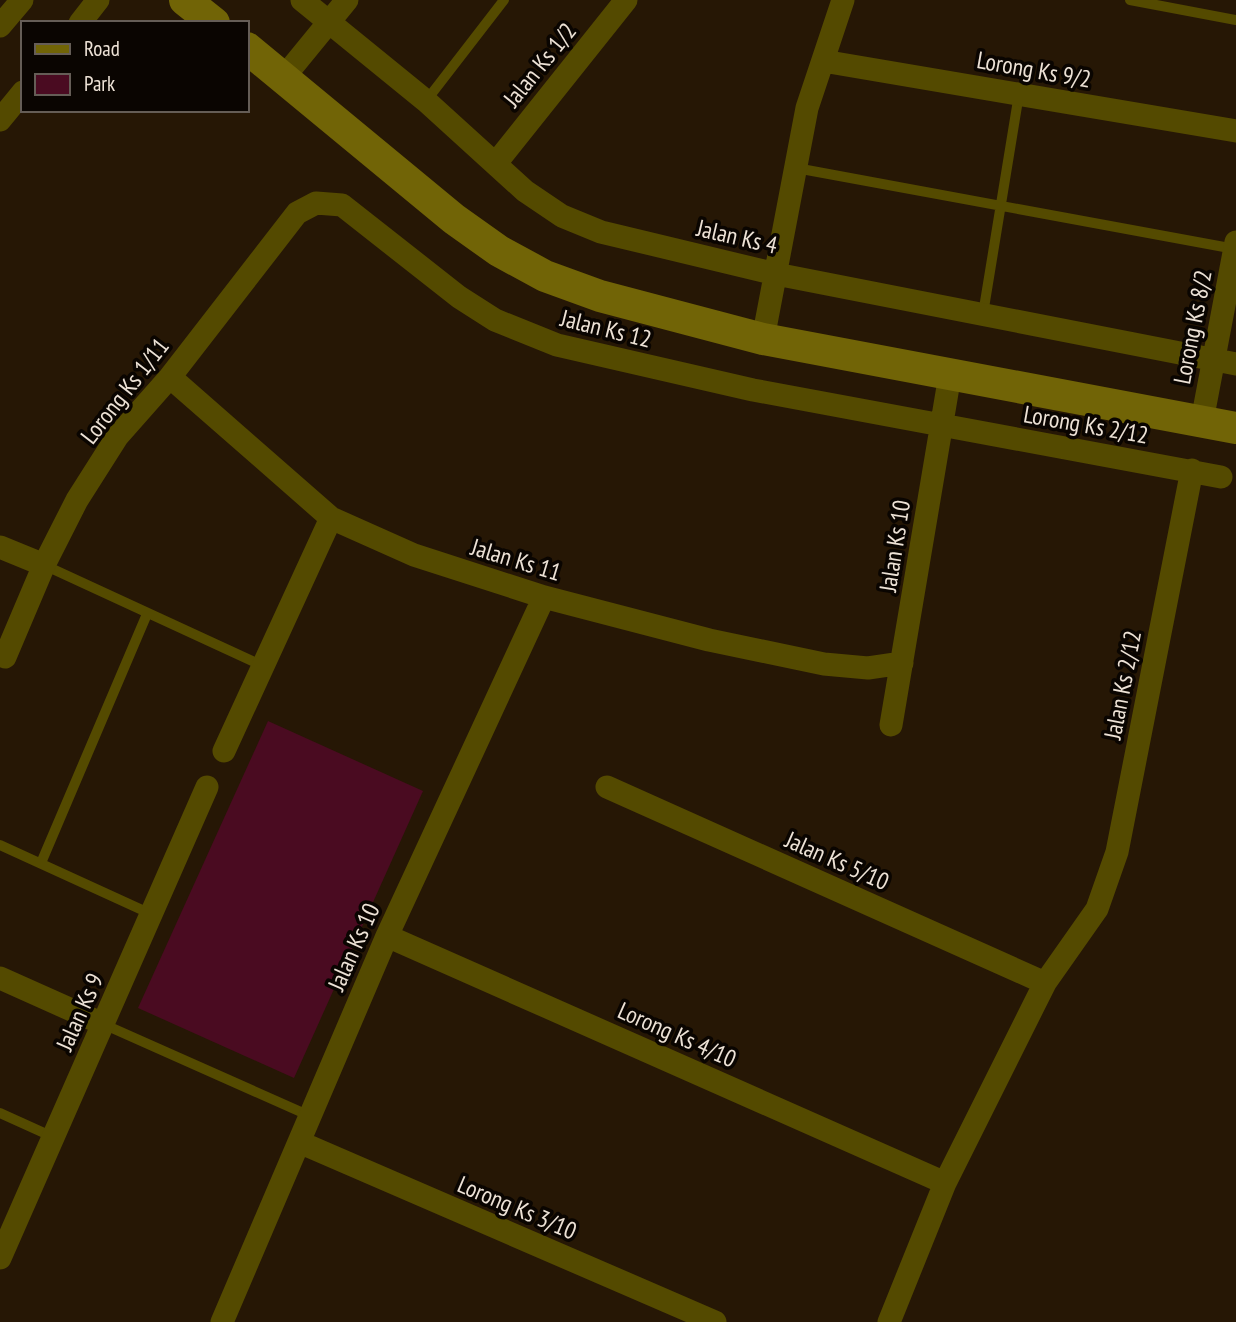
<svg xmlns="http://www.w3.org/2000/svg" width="1236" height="1322" font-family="'PT Sans Narrow',sans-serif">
<rect width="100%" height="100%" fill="#261705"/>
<path fill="#4a0b21" d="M268 721 423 791 294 1078 138 1008Z"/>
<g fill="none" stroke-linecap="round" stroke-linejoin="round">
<path stroke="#544a00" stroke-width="10" d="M1130 0 1236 20
M426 101 504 0
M796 168 1235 249
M983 314 1019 94
M44 565 263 666
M0 845 151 914
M41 863 147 614
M103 1024 310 1116
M0 1113 53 1137"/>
<path stroke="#544a00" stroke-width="23" d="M302 0 426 101 525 191 562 216 601 232 776 274 1236 364
M80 23 98 0
M0 26 22 0
M823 61 1236 131
M284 77 347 0
M0 120 23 92
M496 163 626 0
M763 339 807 108 843 0
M170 377 331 518 414 555 544 597 709 640 824 664 868 668 902 663
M1202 421 1236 242
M0 547 44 565
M5 657 44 565 77 500 117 437 170 377 297 213 316 203 342 205 459 297 495 320 557 345 753 390 1221 477
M891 725 950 375
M224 751 331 518
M607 787 1045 983
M387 936 945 1183
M0 978 103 1024
M299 1142 715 1322
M0 1258 207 787
M222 1322 387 936 544 597
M889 1322 945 1183 1045 983 1097 909 1117 852 1192 470"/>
<path stroke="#716406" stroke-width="32" d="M185 0 214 23
M247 48 454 219 499 251 545 276 600 296 763 339 1236 428"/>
</g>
<g text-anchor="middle" stroke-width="7" stroke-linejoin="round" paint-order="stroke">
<g font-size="24" fill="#ede2d6" stroke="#0a0501">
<text transform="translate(540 65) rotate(-51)" y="8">Jalan Ks 1/2</text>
<text transform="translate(1034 70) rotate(10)" y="8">Lorong Ks 9/2</text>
<text transform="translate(737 237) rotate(13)" y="8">Jalan Ks 4</text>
<text transform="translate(1193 327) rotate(-79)" y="8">Lorong Ks 8/2</text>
<text transform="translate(606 329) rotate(14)" y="8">Jalan Ks 12</text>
<text transform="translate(125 391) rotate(-52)" y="8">Lorong Ks 1/11</text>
<text transform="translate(1086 425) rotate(10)" y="8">Lorong Ks 2/12</text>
<text transform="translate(895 546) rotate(-81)" y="8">Jalan Ks 10</text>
<text transform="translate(516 560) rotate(17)" y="8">Jalan Ks 11</text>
<text transform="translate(1123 685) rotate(-79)" y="8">Jalan Ks 2/12</text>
<text transform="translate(837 861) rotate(24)" y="8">Jalan Ks 5/10</text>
<text transform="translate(354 947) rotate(-66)" y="8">Jalan Ks 10</text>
<text transform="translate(80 1012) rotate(-66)" y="8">Jalan Ks 9</text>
<text transform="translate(677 1035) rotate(24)" y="8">Lorong Ks 4/10</text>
<text transform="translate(517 1208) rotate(23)" y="8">Lorong Ks 3/10</text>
</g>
</g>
<rect x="21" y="21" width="228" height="91" fill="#0a0501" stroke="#655d56" stroke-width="2"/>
<rect x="35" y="44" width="35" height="10" fill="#716406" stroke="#655d56" stroke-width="2"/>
<text x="84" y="56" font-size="21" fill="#ede2d6">Road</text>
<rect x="35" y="74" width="35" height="21" fill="#4a0b21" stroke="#655d56" stroke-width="2"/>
<text x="84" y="91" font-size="21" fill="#ede2d6">Park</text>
</svg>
